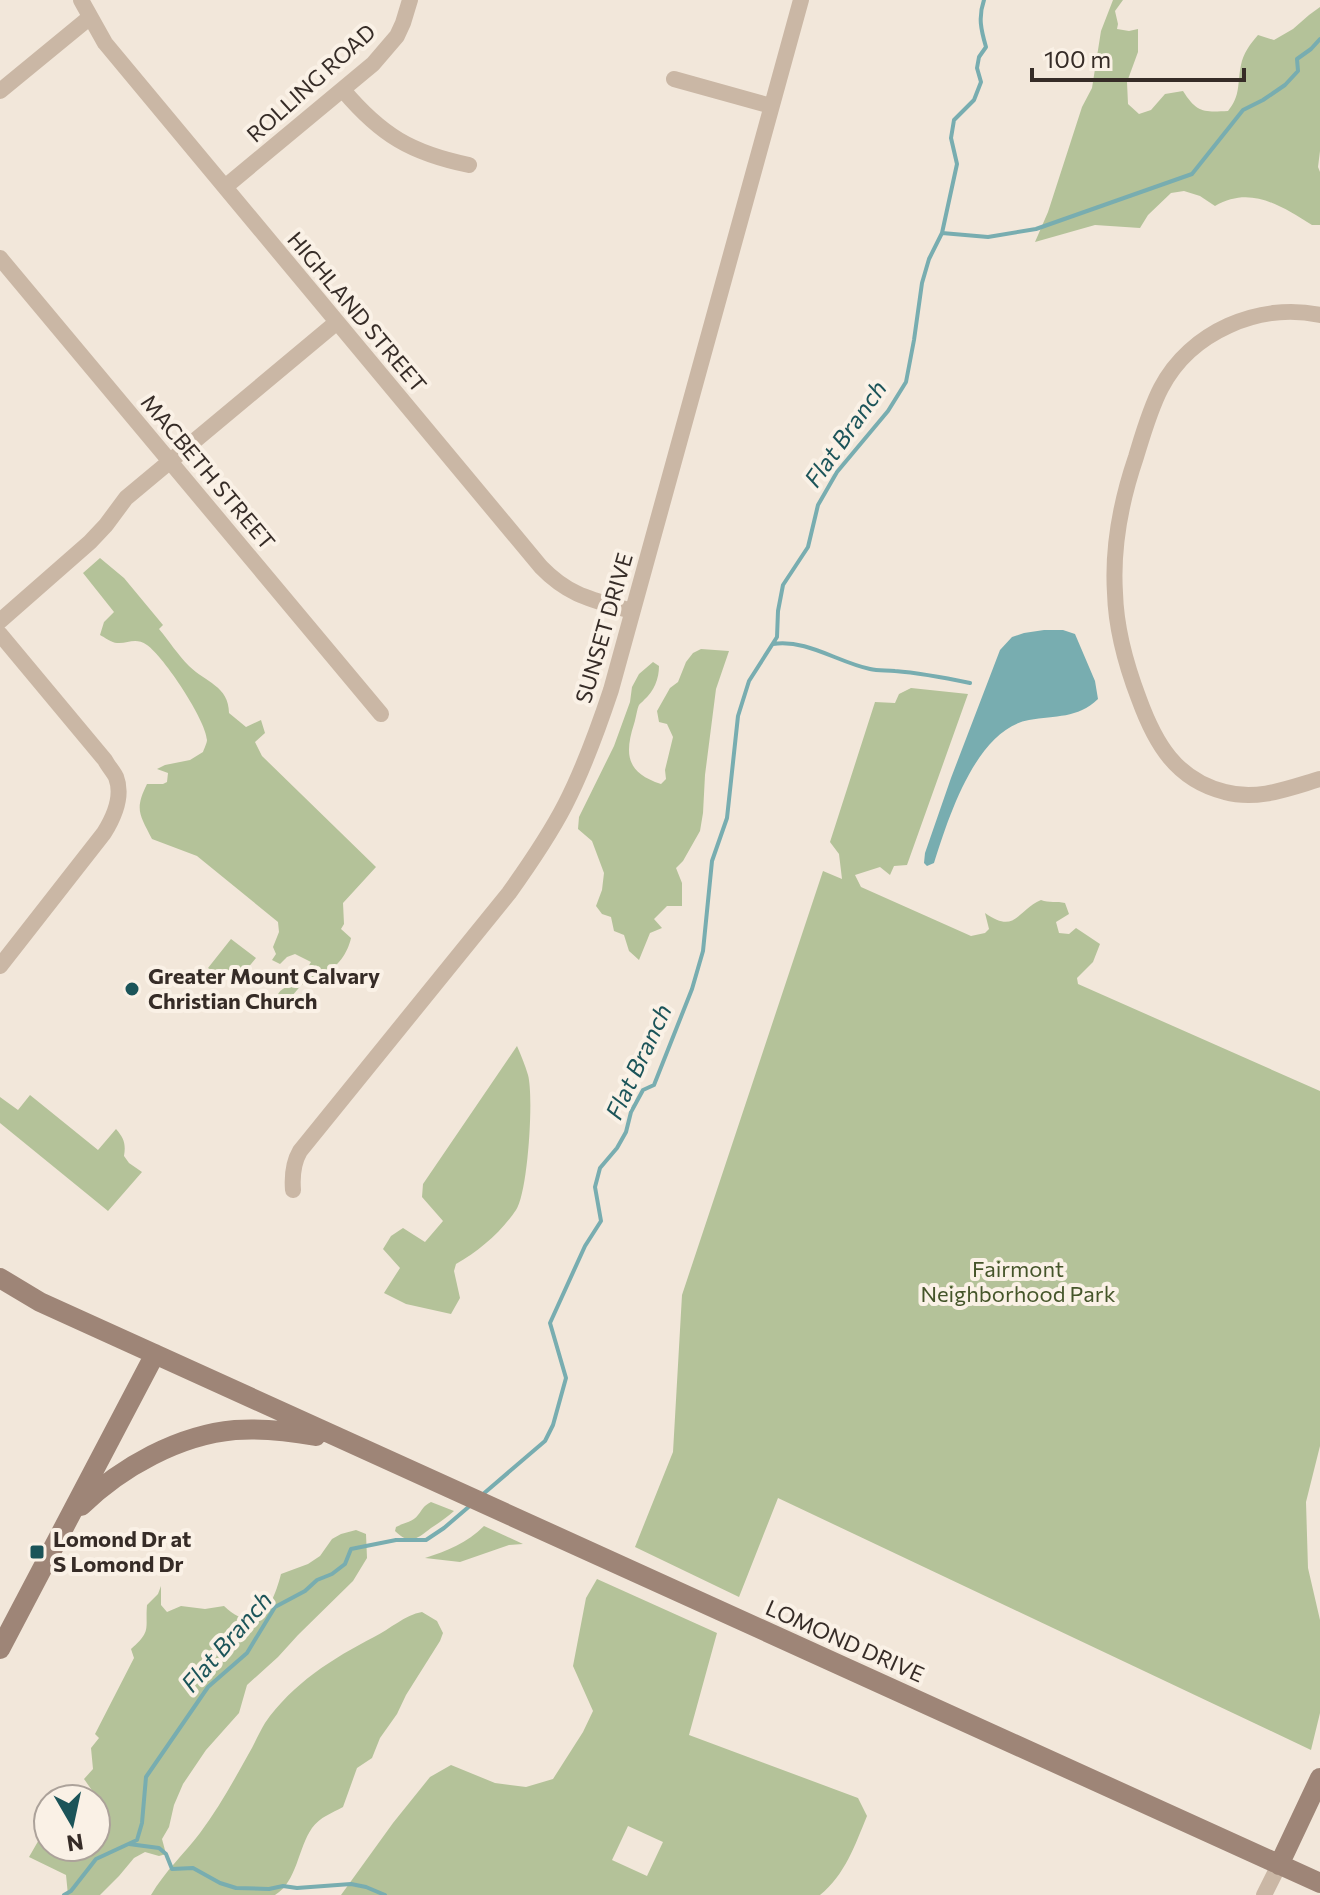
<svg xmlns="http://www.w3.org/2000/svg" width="1320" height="1895" font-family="Commissioner,sans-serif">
<rect width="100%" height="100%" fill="#f2e7da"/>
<path fill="#b4c299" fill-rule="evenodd" d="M1113 0H1123L1115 11 1118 24 1117 29 1129 31 1138 29V52L1127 82 1128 104 1139 114 1151 110 1165 94 1183 91C1197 113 1203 112 1228 111 1241 95 1237 84 1241 65 1243 54 1250 44 1258 35L1274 40 1293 29 1309 15 1320 7V151L1318 167 1320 172V225H1312C1281 206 1251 185 1215 206L1200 196 1184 191 1171 193 1148 215 1140 228 1095 225 1035 242 1048 212 1082 107 1092 88 1101 31Z
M100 558 124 578 163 625 159 629C169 641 178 655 189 666 205 682 229 686 229 713L246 727 261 720 265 733 255 742 262 756 376 867 343 903 344 924 341 929 351 938C348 952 338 968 323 973 317 975 311 977 305 982 291 994 296 998 274 1004 279 986 286 989 298 980 303 976 308 967 311 962L295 954 287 957 280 964 272 960 276 954 273 947 279 932 278 922 197 856 152 839C140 815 134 810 147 784H163L167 782 168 773 157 769 165 765 190 760 203 752C204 749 207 743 207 740 206 720 164 657 147 645 135 637 128 644 117 643 112 643 104 637 100 635L104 622 114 612 83 573Z
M701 649 729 651 716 689 705 775 703 813 700 831 683 861 676 868 682 883V906H667L654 919 662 928 650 933 639 960 629 951 624 935 614 931 611 917 602 914 596 906 602 890 604 873 592 841 578 829 579 817 614 746 630 702 632 687 639 674 653 662 659 666C659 679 654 691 644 700 643 702 640 703 639 705 637 709 636 718 634 724 624 755 627 773 661 784L666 779 665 770 673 737 667 724 659 722 657 711 670 688 678 682 686 662 693 653Z
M911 688 968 694 907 865 894 866 890 875 880 867 855 875 861 887 971 936 985 933 989 929 985 913C1016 935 1017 910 1041 900 1049 903 1057 901 1065 903L1069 914 1056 922 1059 933 1069 934 1076 928 1100 944 1093 962 1077 978 1078 984 1320 1091V1446L1306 1502 1308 1568 1320 1620V1713L1311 1750 778 1498 739 1597 635 1547 673 1452 682 1295 823 871 842 879 839 854 830 842 875 702 895 703 899 694Z
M231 939 256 958C236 982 236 987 208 968Z
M517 1046C521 1055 525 1065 528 1075 534 1096 528 1193 516 1210 501 1232 479 1251 456 1264L454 1271 460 1298 451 1314 406 1304 384 1293 400 1268 383 1249 391 1236 403 1228 425 1242 443 1221 422 1197 423 1184Z
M30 1095 98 1150 116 1129C124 1138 126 1144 124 1156L129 1163 142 1172 108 1211 0 1123V1097L18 1110Z
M431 1502 454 1511C447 1517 439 1523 431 1528 418 1538 410 1546 395 1531L396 1527C403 1523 413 1522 418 1515 423 1509 423 1506 431 1502Z
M484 1526 523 1544 509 1545 460 1562 425 1558C447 1551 467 1543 484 1526Z
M356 1530 366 1534 367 1558 353 1581 298 1635 278 1657 247 1685 239 1713 206 1750 183 1784 174 1805 169 1827 162 1839 166 1854 159 1856 145 1852 134 1858 119 1876 100 1895H68L66 1875 29 1857 48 1824V1847H96V1796L84 1779 93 1769 91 1748 99 1738 95 1734 134 1658 131 1649C152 1631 145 1629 147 1605L158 1594 161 1586V1605L167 1612 181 1606 205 1609 224 1606C258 1638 273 1605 281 1574L308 1564 320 1556 332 1539 341 1534Z
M597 1579 717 1633 689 1735 858 1798 867 1816C855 1845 845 1875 820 1895H341L393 1823 430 1777 451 1765 495 1783 526 1787 553 1779 583 1732 593 1711 573 1666 586 1598ZM628 1826 663 1842 647 1876 612 1860Z
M422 1612 437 1621 443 1633 440 1641 406 1695 397 1714 380 1738 372 1758 357 1768 343 1807C332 1813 320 1817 312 1828 298 1848 297 1882 275 1895H151C165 1871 184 1854 200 1833 218 1809 233 1782 248 1755 254 1745 259 1733 265 1723 292 1684 333 1658 374 1637 390 1629 405 1615 422 1612Z"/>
<path fill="#78adb0" d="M1044 630H1063L1075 634 1095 681 1098 699C1077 719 1056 715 1029 720 976 729 948 819 934 863L927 866 924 863 925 853 951 778 1000 650 1012 637 1024 633Z"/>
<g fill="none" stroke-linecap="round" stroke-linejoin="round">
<path stroke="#78adb0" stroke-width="4" d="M942 233 988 237 1036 229 1192 174 1243 110 1263 100 1285 85 1298 71 1297 59 1311 49 1320 39
M773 644C807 639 837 662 870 669 878 671 887 670 895 671 920 673 946 678 970 683
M482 1495 545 1441 553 1425 566 1378 550 1323 585 1246 601 1221 595 1187 600 1168 617 1148 626 1132 631 1112 643 1090 654 1085 692 989 703 951 712 861 727 818 738 716 749 681 777 637 778 611 783 585 808 547 818 505 837 472 888 411 906 382 914 340 922 283 929 259 942 233 957 164 951 138 954 120 974 100 981 82 977 68 979 57 986 47C981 30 978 17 984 0
M129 1844 159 1848 166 1854 172 1869 193 1868 220 1883 236 1888 269 1889 283 1886 297 1888 351 1884 366 1887 385 1895
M64 1895 71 1891 96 1859 137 1840 142 1823 146 1777 208 1687 247 1653 275 1607 305 1591 317 1580 332 1574 345 1564 351 1549 396 1540H426L444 1528 472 1504"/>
<path stroke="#cab7a5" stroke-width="16" d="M81 0 105 43 541 567C570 597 594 600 632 611
M674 79 771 106
M343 90C381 135 411 153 469 165
M0 91 89 18
M225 187 373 64 397 36 403 23 410 0
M0 258 381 714
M1320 315C1259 302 1190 332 1161 388 1150 409 1143 434 1136 457 1121 501 1112 546 1115 593 1116 630 1126 665 1139 699 1155 743 1176 780 1225 792 1258 801 1289 788 1320 779
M0 621 90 542 106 525 126 498 337 322
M0 634 105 760C108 766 113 771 116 777 123 795 114 817 104 833L0 966
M293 1190C292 1177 293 1163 300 1151L509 893C529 865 549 836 565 805 584 768 598 729 611 690L801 0
M1264 1895 1279 1865"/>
<path stroke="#9e8577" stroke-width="20" d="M0 1278 40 1302 1320 1883
M81 1506C121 1467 179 1435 235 1430 263 1428 289 1431 316 1436
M0 1649 155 1354
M1279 1865 1320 1778"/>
</g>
<g fill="#1b5459" stroke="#faf1e6" stroke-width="3">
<circle cx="132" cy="989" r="8"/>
<rect x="29" y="1544" width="16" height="16" rx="4"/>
</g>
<g text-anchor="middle" stroke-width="8" stroke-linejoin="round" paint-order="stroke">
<g font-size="22" fill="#362c27" stroke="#faf1e6">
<text transform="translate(311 83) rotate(-42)" y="8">ROLLING ROAD</text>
<text transform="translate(357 312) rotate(50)" y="8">HIGHLAND STREET</text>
<text transform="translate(208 472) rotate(50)" y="8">MACBETH STREET</text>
<text transform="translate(604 628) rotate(-74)" y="8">SUNSET DRIVE</text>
<text transform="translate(845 1641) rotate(24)" y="8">LOMOND DRIVE</text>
</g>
<g font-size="22" font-weight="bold" fill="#362c27" stroke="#faf1e6" text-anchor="start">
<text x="148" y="984">Greater Mount Calvary<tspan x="148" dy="25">Christian Church</tspan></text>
<text x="53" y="1547">Lomond Dr at<tspan x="53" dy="25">S Lomond Dr</tspan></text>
</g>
<g font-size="22" fill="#45552a" stroke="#faf1e6">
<text x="1018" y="1277">Fairmont<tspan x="1018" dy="25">Neighborhood Park</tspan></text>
</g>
<g font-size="24" font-style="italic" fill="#1b5459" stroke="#faf1e6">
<text transform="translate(846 434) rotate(-55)" y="8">Flat Branch</text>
<text transform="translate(639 1062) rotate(-65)" y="8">Flat Branch</text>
<text transform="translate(227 1642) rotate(-49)" y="8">Flat Branch</text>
</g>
</g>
<g transform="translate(72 1823) rotate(171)"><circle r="38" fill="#faf1e6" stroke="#aca29a" stroke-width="2"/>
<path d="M0-6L14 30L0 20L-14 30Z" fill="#1b5459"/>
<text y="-12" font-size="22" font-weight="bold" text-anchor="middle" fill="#362c27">N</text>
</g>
<path d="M1032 68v12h212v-12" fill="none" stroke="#362c27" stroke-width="4"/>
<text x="1044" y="68" font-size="24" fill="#362c27" stroke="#faf1e6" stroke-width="6" paint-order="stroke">100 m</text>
</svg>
